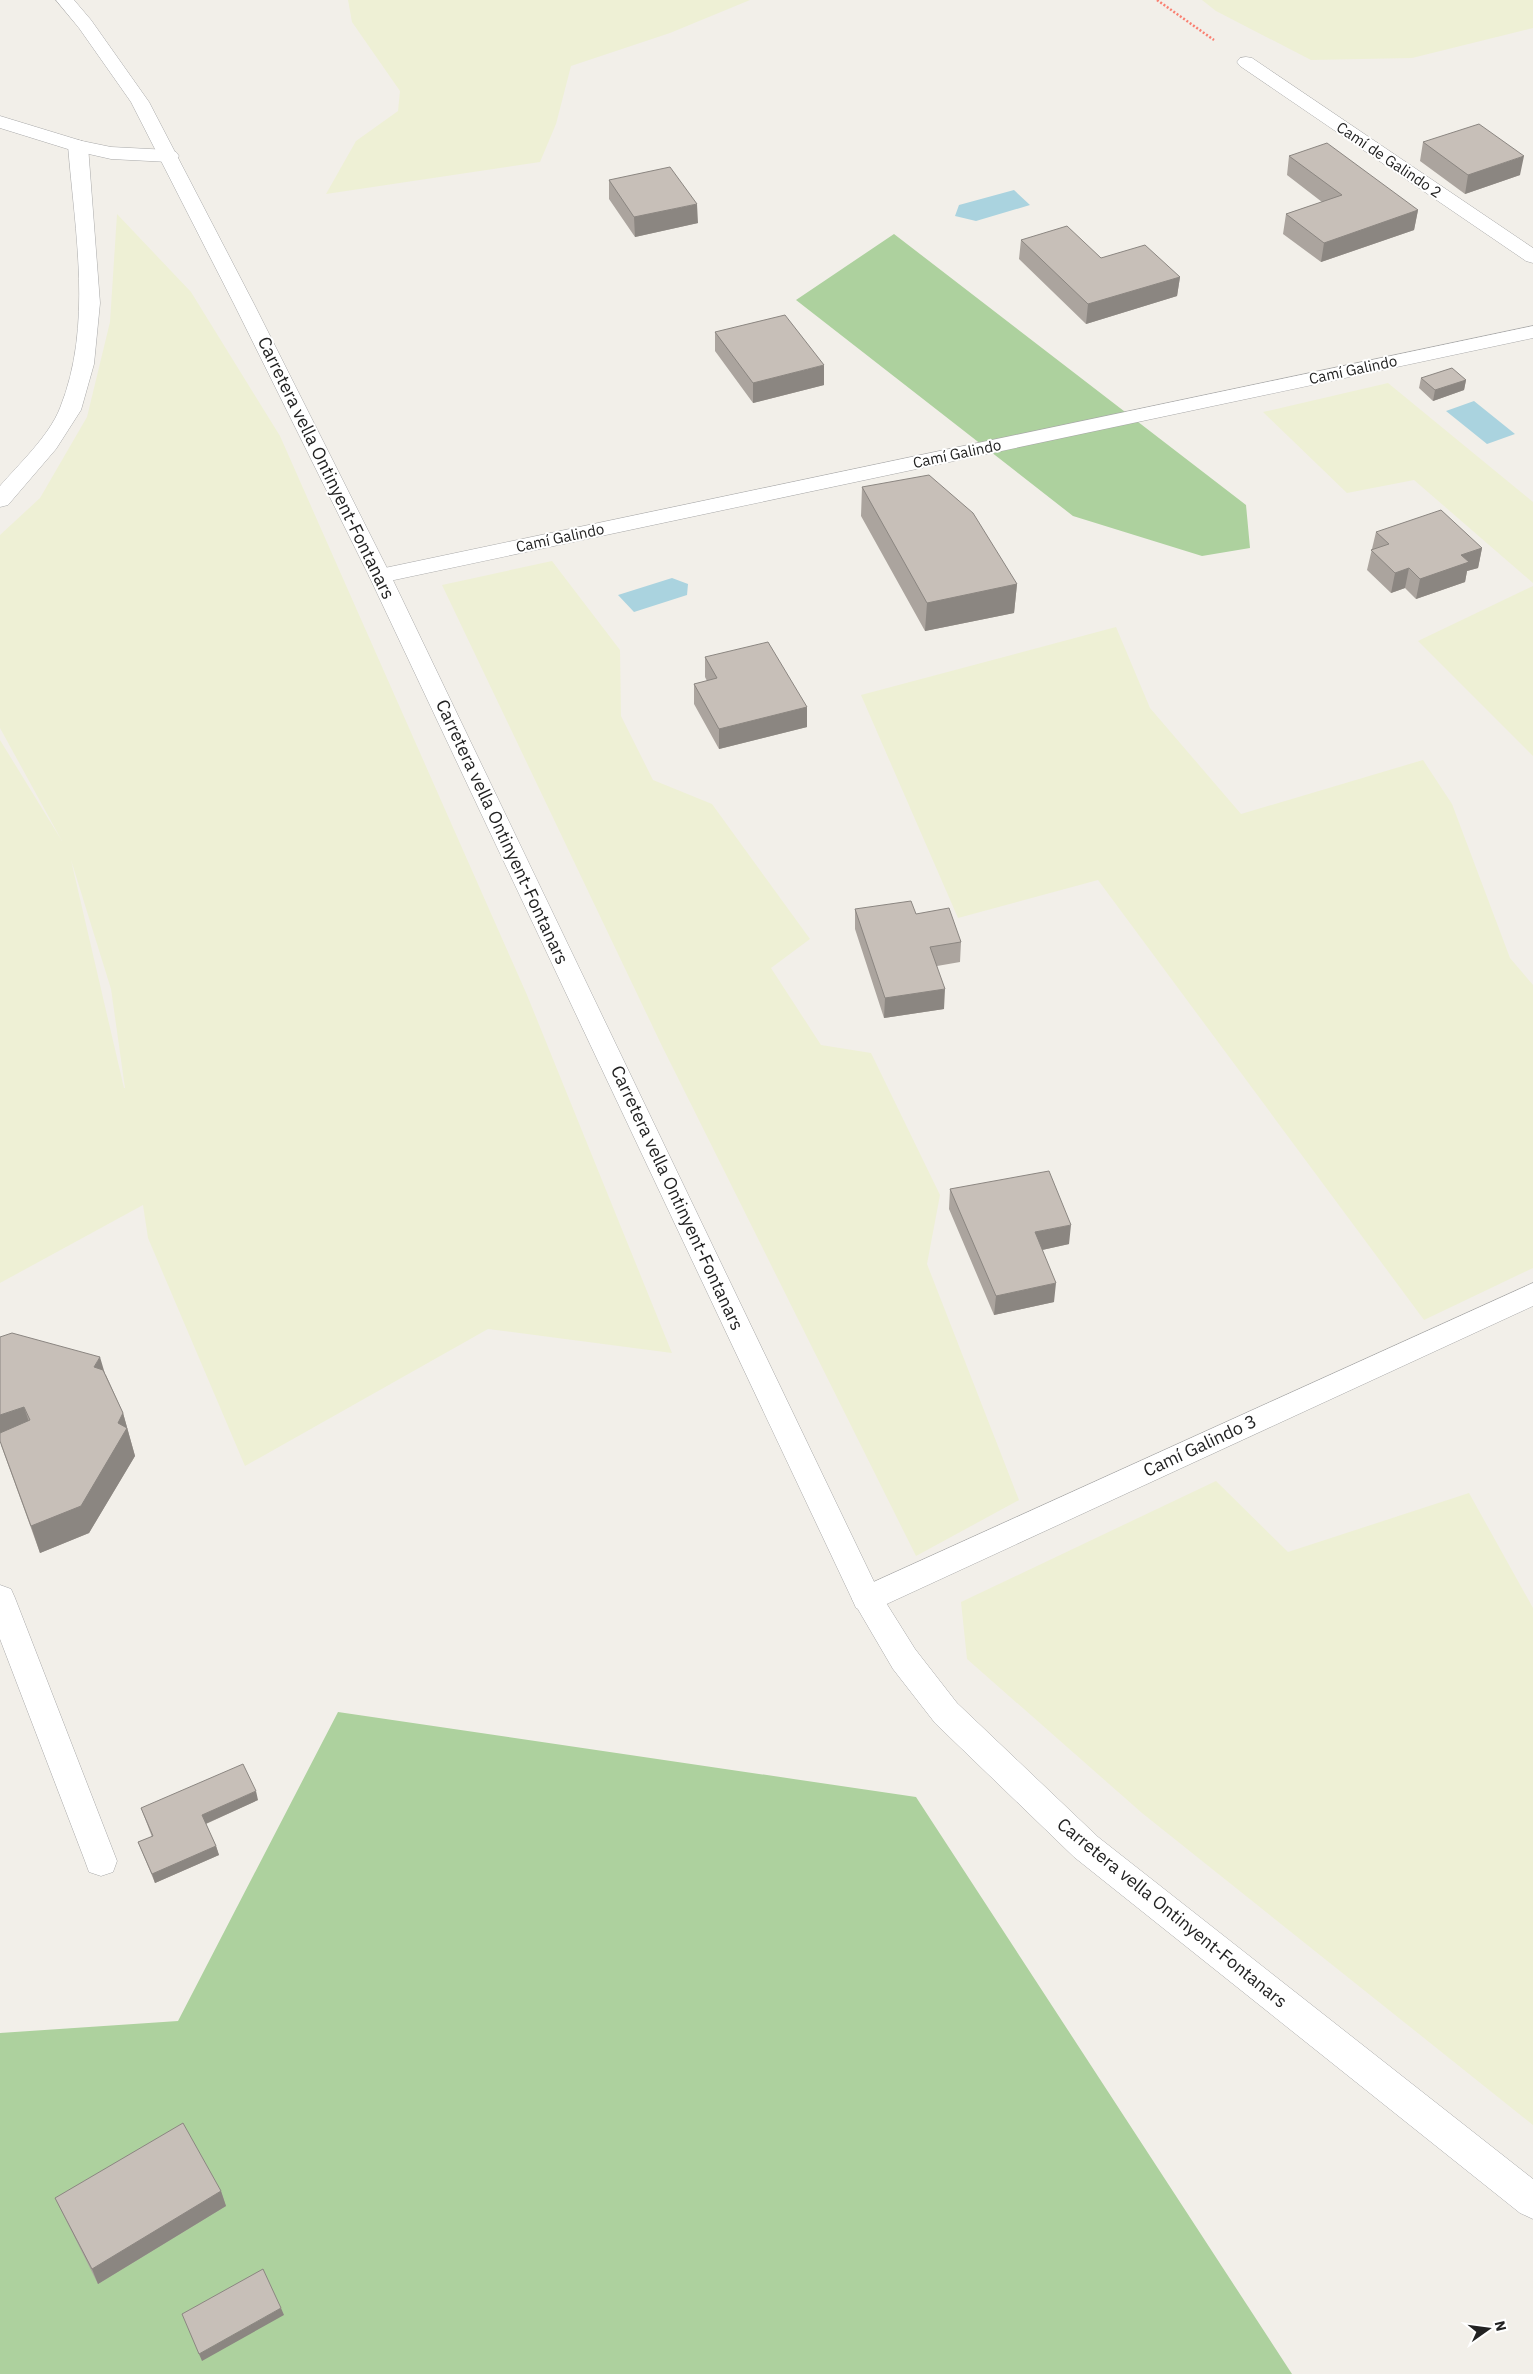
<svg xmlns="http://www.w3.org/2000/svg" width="1533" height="2374" font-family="'IBM Plex Sans',sans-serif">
<rect width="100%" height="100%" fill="#f2efe9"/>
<path fill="#eef0d5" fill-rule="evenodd" d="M348 0H750L670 33 571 66 556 124 540 162 326 194 356 141 398 111 400 91 352 22Z
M1202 0H1533V28L1412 58 1311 60 1216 11Z
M117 214 191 292 280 436 527 995 672 1353 488 1329 245 1466 148 1238 143 1205 0 1283V740L62 841 0 728V535L40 498 87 417 110 322ZM71 860 111 989 125 1088H124Z
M1388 383 1533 502V583L1414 480 1347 493 1263 412Z
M552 561 620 650 621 716 653 780 712 804 810 939 771 968 821 1045 871 1053 940 1195 927 1264 1019 1500 916 1556 661 1044 442 585Z
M1533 586V756L1418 641Z
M1116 627 1150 708 1241 814 1423 760 1452 804 1510 958 1533 985V1268L1424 1320 1098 880 958 918 861 695Z
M1216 1481 1288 1552 1469 1493 1533 1608V2125L1142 1813 967 1659 961 1602Z"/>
<path fill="#add19e" d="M894 234 1246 505 1250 548 1202 556 1073 516 796 300Z
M338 1712 916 1797 1292 2374H0V2033L178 2021Z"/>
<path fill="#aad3df" d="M1014 190 1030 205 976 221 955 216 959 205Z
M1474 401 1515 434 1487 444 1446 411Z
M672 578 688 584 687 595 634 612 618 595Z"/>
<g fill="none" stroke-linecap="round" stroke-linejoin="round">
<g stroke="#a9a9a9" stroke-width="1">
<path id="service" d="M1246 57 1252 58 1533 248V263L1526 261 1240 66 1237 62 1240 58Z
M78 140 85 142 88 146 100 303 94 364 81 410 56 449 8 505 0 507V486C19 464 49 436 60 408 93 326 75 232 68 146L71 142Z
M1533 1283V1306L878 1608 867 1612 856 1608 852 1599 856 1590Z
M0 1585 11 1589 15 1598 117 1861 113 1872 101 1876 89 1872 85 1861 0 1639Z"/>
</g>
<g stroke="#a9a9a9" stroke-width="1">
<path id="minor" d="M0 116 82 141 111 147 169 150 176 152 179 156 176 160 169 162 111 159 71 150 0 128Z
M1533 326V338L380 583 372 581 369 576 372 571 380 569Z"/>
</g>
<g stroke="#a9a9a9" stroke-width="1">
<path id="tertiary" d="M56 0H74L91 20 149 102 254 304 391 576 878 1590 915 1649 957 1703 1098 1837 1533 2179V2219L1520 2213 1074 1857 935 1723 893 1669 852 1599 369 576 234 304 131 102 79 28Z"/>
</g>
<path stroke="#fa8072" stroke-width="2.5" stroke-dasharray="2 2" stroke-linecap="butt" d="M1157 0 1214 40"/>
<use href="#service" fill="#fff" fill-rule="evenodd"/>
<use href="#minor" fill="#fff" fill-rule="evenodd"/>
<use href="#tertiary" fill="#fff" fill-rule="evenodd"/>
</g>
<path fill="#aba49e" d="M1423 142 1520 175 1465 194 1420 161Z
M1289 156 1418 210 1414 230 1321 262 1283 234 1286 214 1322 202 1287 175Z
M609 180 698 223 635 237 609 199Z
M1021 240 1180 277 1177 296 1086 324 1019 259Z
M715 332 824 385 753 403 715 351Z
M1421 378 1466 380 1464 390 1433 401 1419 388Z
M862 487 1017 584 1014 613 925 631 861 516Z
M1376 532 1482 548 1478 568 1467 571 1465 582 1416 599 1405 588 1391 593 1367 570Z
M705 657 807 707V727L719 749 694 704V684L707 681 705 677Z
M855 909 916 914 961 942 960 962 937 966 944 1009 884 1018 855 929Z
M950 1189 1069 1244 1042 1250 1054 1302 994 1315 949 1209Z
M0 1337 106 1375 123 1413 135 1456 89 1533 40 1553 1 1445Z
M258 1800 206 1824 216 1846 219 1855 155 1883 138 1842 152 1837 141 1808Z
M221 2191 226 2206 98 2284 55 2198Z"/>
<path fill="#8b8681" d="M1524 156 1520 175 1465 194 1468 175Z
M697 204 698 223 635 237 634 217Z
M1418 210 1414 230 1321 262 1324 243Z
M1180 277 1177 296 1086 324 1088 304Z
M824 365V385L753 403V383Z
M1466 380 1464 390 1433 401 1435 390Z
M1482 548 1478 568 1467 571 1465 582 1416 599 1420 579 1461 555Z
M1409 568 1405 588 1391 593 1395 573Z
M1017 584 1014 613 925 631 927 603Z
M807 707V727L719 749V729Z
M945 989 944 1009 884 1018 885 998Z
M1071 1225 1069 1244 1033 1252 1035 1232Z
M1056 1283 1054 1302 994 1315 996 1296Z
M100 1357 108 1384 94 1367Z
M24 1407 33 1434 0 1441V1415Z
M123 1413 135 1456 89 1533 40 1553 31 1526Z
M256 1791 258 1800 205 1824 202 1815Z
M216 1846 219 1855 155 1883 152 1874Z
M221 2191 226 2206 98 2284 92 2269Z
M281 2308 284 2315 202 2361 199 2354Z"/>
<path fill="#c7bfb8" stroke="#8b8681" d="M1479 124 1524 156 1468 175 1423 142Z
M1327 143 1418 210 1324 243 1286 214 1342 195 1289 156Z
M670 167 697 204 634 217 609 180Z
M1067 226 1101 258 1145 245 1180 277 1088 304 1021 240Z
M785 315 824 365 753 383 715 332Z
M1452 368 1466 380 1435 390 1421 378Z
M929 475 973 513 1017 584 927 603 862 487Z
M1441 510 1482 548 1461 555 1469 562 1420 579 1409 568 1395 573 1371 550 1389 544 1376 532Z
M768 642 807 707 719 729 694 684 717 678 705 657Z
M911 901 916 914 949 908 961 942 930 947 945 989 885 998 855 909Z
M1049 1171 1071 1225 1035 1232 1056 1283 996 1296 950 1189Z
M12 1333 100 1357 94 1367 103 1370 123 1413 118 1423 127 1428 81 1506 31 1526 0 1441V1433L30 1420 24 1407 0 1415V1337Z
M243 1764 256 1791 202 1815 216 1846 152 1874 138 1842 153 1836 141 1808Z
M183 2123 221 2191 92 2269 55 2198Z
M263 2269 281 2308 199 2354 182 2314Z"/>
<g text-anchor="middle" stroke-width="4" stroke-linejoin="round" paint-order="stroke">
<g font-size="15" fill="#222" stroke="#fff">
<text transform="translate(1389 160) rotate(34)" y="5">Camí de Galindo 2</text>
<text transform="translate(1353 370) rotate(-12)" y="5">Camí Galindo</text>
<text transform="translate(957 454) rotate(-12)" y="5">Camí Galindo</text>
<text transform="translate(560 538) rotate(-12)" y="5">Camí Galindo</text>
</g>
<g font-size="18" fill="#222" stroke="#fff">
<text transform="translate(326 468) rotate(64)" y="6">Carretera vella Ontinyent-Fontanars</text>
<text transform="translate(502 832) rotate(65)" y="6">Carretera vella Ontinyent-Fontanars</text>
<text transform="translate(677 1198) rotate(65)" y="6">Carretera vella Ontinyent-Fontanars</text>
<text transform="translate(1200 1446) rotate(-25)" y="6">Camí Galindo 3</text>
<text transform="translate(1172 1913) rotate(39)" y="6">Carretera vella Ontinyent-Fontanars</text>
</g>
</g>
<g transform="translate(1488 2329) rotate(76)" stroke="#ffffff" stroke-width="4" paint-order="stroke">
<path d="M0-4L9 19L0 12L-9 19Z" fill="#222222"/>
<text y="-8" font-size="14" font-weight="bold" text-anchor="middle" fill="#222222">N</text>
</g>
</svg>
